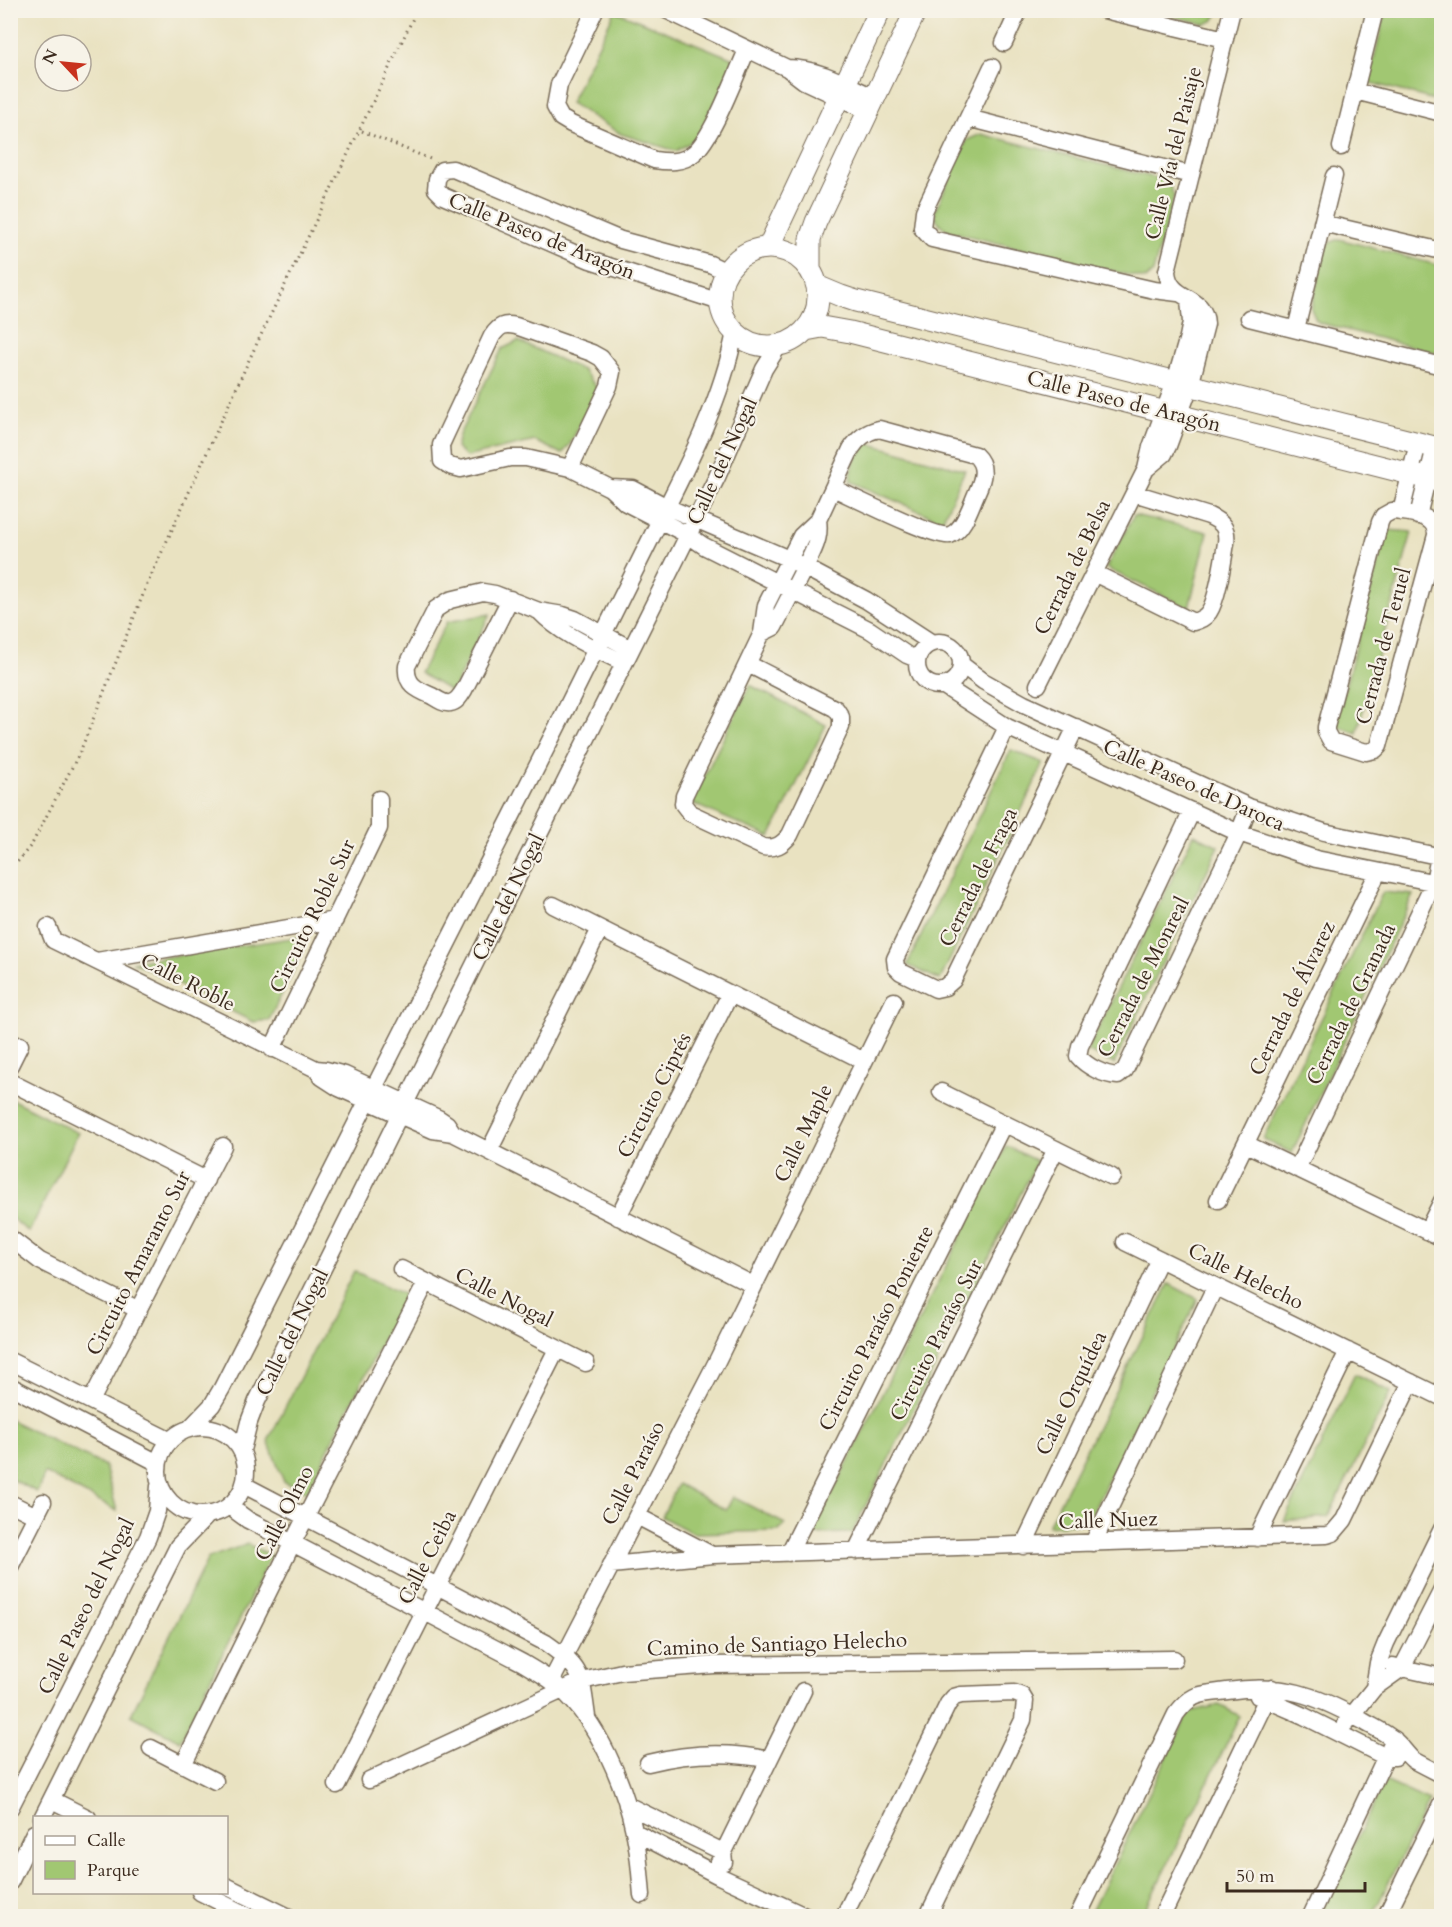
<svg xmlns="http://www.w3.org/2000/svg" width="1452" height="1927" font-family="Cardo,serif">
<rect width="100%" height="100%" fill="#f7f3e8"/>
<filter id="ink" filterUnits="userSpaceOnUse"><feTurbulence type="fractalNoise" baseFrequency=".0167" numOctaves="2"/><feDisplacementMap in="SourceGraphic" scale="12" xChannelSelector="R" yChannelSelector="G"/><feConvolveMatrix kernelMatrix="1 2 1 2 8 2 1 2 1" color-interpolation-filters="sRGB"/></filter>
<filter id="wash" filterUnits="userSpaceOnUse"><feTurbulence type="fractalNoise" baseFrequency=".008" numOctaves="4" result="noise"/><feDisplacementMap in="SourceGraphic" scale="24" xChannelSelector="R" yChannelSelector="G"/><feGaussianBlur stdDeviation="1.35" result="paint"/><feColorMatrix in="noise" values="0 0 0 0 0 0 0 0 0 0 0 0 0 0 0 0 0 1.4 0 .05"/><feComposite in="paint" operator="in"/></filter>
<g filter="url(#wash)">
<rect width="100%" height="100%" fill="#e9e2c1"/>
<path fill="#a1c772" stroke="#6e7848" stroke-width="1.5" d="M615 11 736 60 701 136 676 151 621 134 570 103Z
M1151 11 1220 10V11L1213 21 1205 24Z
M1386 11H1441V102L1368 82Z
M981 134 1168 181 1174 196 1153 272 1145 279 949 231C940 225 936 222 935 211L967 140Z
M1339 239 1441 266V354L1320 323 1316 320 1311 309 1325 249 1329 243Z
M518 341 583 370 598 389 570 444 562 454 535 441 466 457 456 448 459 435 502 349Z
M867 443 965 470 942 521 850 481 854 461Z
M1134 515 1208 532 1189 608 1106 568Z
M1387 530 1412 532 1357 733 1335 725Z
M490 614 452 692 420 673 447 622Z
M750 685 826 725 770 837 691 803Z
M1011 750 1044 763 940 980 907 965Z
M1194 834 1219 846 1114 1064 1087 1051Z
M1383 892 1413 895 1292 1153 1263 1139Z
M298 937 304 949 269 1020 253 1022 133 962Z
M13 1100 78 1133 29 1232 11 1218 10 1104Z
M1006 1146 1037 1161 852 1533 812 1534Z
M354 1271 405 1295 307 1492 284 1482 268 1441Z
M1169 1284 1198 1299 1087 1523 1048 1526Z
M1355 1374 1391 1392 1328 1517 1284 1521Z
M10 1420 105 1466 117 1511 45 1473 37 1492 11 1479Z
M678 1484 726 1510 733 1497 785 1524 779 1531 693 1533 662 1517Z
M247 1544 271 1555 180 1741 131 1715 208 1558Z
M1219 1705 1240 1716 1142 1916H1089L1189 1712Z
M1385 1781 1429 1801 1372 1916H1319Z"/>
</g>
<g filter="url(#ink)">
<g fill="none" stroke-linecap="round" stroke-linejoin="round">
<g stroke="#786a57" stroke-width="19">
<path id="minor" d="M595 10 559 85 555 107 561 118 571 124 654 160C668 162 683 163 694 153 713 137 736 74 747 50
M666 10 787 68 804 81 868 111
M1104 10 1225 39
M1004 43 1019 10
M992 67 924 211 922 228 932 239 1154 290 1178 293
M787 68C818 68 847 85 875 98
M1355 91 1442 113
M968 118 1191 175
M1341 147 1375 10
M1322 223 1442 251
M720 302 590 260 443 196 436 189 437 179 442 170 453 169 621 240 710 264 727 272
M1249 318 1442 366
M1296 329 1334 176
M570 468 609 386 612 372 601 358 592 353 516 326C504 323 499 326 492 336L446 434 441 445 442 461 450 466 461 469 510 458H526L570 468 610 488 626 503 688 535 704 546 870 630 907 655 917 659
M1146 469 1164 454 1168 446 1190 386 1206 324C1205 293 1169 302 1167 271L1232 10
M610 488 633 489 667 507 789 559 866 600 932 643
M1392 511C1408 512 1438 515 1436 535L1379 746 1375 750 1366 752 1331 741 1326 732V727L1380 522 1383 516Z
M1401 512 1418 443
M1418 516 1435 447
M1094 573 1193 622C1200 620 1205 618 1209 612 1218 598 1223 561 1226 543 1228 528 1222 522 1209 516L1134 493
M510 599 464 690C461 695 457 702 450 703 444 704 437 699 432 696 418 690 405 685 407 666L436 609 450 600 483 592 495 594 539 611 563 615 575 619 631 649
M539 611C563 636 594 648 624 663
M762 633 774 627 811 555C817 543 820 533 818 520
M917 664a22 22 0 1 1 44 0a22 22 0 1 1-44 0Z
M748 664 836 709 841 717V727L790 835C782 845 775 849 763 847L690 813 683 804 684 796 762 633 766 605 801 536 818 520 851 449C858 438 866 432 879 429L975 455C987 466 983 479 977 492 971 505 964 530 950 535 936 539 851 496 833 488
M962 665 983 681 1024 704 1249 807 1324 832 1442 857
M1038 685 1146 469 1151 447 1175 382 1188 337 1191 322 1189 300
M944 686 1007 727 1239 833 1316 859 1442 884
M1007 727 895 959 896 967 901 972 936 989 945 987 953 980 1076 727
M1192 811 1080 1046 1078 1056C1087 1067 1104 1075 1118 1076L1125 1070 1239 833 1249 807
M553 905 864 1061
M48 927 53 940 316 1069 322 1077 339 1088 433 1130 453 1133 753 1285
M97 961 335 920
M272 1049 379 828V799
M10 1065 20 1045
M316 1069 326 1070 345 1075 438 1118 447 1124 453 1133
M10 1082 206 1180
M941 1092 1112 1177
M1246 1144 1442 1238
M489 1151 600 929
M1297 1169 1434 882 1439 856
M1218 1200 1378 872
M618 1217 730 994
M1427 1231 1442 1201
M10 1238 40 1261 139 1310
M1125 1242 1439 1396
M401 1269 586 1363
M10 1361 169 1440
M10 1386 158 1463
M91 1401 223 1146
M158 1471a44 44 0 1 1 88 0a44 44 0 1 1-88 0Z
M190 1428 212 1405 222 1388C334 1164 447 941 561 719 594 654 626 589 658 524 689 463 722 399 735 332
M242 1450 249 1422 257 1401 717 477 764 369 779 345
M244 1485 546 1643C583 1669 581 1674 587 1717
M10 1503 36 1516
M229 1506 248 1520 523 1663C536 1671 550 1678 561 1689 598 1722 624 1783 634 1831 639 1851 640 1874 642 1895
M637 1516 712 1555
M1257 1538 1348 1351
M1093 1543 1215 1287
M1023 1546 1160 1259
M856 1551 1056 1149
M789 1553 1004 1123
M611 1565 713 1555 1327 1535 1333 1533 1344 1520 1411 1382
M10 1567 43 1502
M1393 1666 1442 1677
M552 1680 717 1361 894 1001
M1374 1688 1378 1663 1386 1643 1442 1529
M1258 1696 1304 1716 1386 1757H1395
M1346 1723 1374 1688 1402 1668 1442 1590
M151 1748 215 1781
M648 1763C688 1753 728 1751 769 1760
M183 1765 293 1542 426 1283
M369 1780 582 1681 622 1672 714 1665 1174 1659
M337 1785 557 1349
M52 1800 88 1818
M627 1805 723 1852 724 1862
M10 1808 148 1537 157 1511 159 1486
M42 1818 178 1546 209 1514
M635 1832 719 1876 805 1916
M714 1872 803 1691
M10 1882 34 1833
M226 1886 287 1916
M200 1892 248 1916
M844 1916 948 1704 954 1697 961 1695 1014 1693 1022 1696 1025 1701 1023 1720 928 1916
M1078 1916 1176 1714C1194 1691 1200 1695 1227 1691 1283 1683 1314 1694 1363 1721 1373 1727 1385 1732 1394 1740 1401 1745 1406 1754 1413 1760 1422 1765 1432 1770 1442 1775
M1162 1916 1272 1688
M1311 1916 1394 1739
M1386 1916 1442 1803"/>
</g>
<g stroke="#786a57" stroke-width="23">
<path id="tertiary" d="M768 248 880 10
M720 297a49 49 0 1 1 98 0a49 49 0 1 1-98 0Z
M810 269V239L816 222 916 10
M817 286 841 296 856 301 1442 449
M806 330 822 327 850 332 1442 482"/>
</g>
<path stroke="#786a57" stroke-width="3" stroke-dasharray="1.5 4.5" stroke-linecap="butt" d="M362 131 430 159
M10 871 32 844 80 752 146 587 249 360 417 10"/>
<use href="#minor" stroke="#fff" stroke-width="16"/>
<use href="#tertiary" stroke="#fff" stroke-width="21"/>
</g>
</g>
<g text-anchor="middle" stroke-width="4.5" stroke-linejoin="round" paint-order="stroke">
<g font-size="21" fill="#3b2a1e" stroke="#f7f3e8">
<text transform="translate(1173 153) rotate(-76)" y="7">Calle Vía del Paisaje</text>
<text transform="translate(542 236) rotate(22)" y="7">Calle Paseo de Aragón</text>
<text transform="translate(1124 401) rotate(14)" y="7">Calle Paseo de Aragón</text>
<text transform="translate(722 461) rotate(-65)" y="7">Calle del Nogal</text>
<text transform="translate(1072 567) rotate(-64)" y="7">Cerrada de Belsa</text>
<text transform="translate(1383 646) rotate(-75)" y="7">Cerrada de Teruel</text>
<text transform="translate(1194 785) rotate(24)" y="7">Calle Paseo de Daroca</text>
<text transform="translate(978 877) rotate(-64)" y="7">Cerrada de Fraga</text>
<text transform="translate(508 897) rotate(-64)" y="7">Calle del Nogal</text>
<text transform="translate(312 916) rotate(-64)" y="7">Circuito Roble Sur</text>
<text transform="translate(1143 977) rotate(-63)" y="7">Cerrada de Monreal</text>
<text transform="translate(188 982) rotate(27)" y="7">Calle Roble</text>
<text transform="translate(1292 998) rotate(-64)" y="7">Cerrada de Álvarez</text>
<text transform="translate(1351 1004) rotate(-64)" y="7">Cerrada de Granada</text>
<text transform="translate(654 1095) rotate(-63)" y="7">Circuito Ciprés</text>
<text transform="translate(803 1133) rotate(-64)" y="7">Calle Maple</text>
<text transform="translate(138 1263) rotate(-63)" y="7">Circuito Amaranto Sur</text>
<text transform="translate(1246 1276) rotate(26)" y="7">Calle Helecho</text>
<text transform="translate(504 1297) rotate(27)" y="7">Calle Nogal</text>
<text transform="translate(876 1328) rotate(-63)" y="7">Circuito Paraíso Poniente</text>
<text transform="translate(292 1332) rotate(-64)" y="7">Calle del Nogal</text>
<text transform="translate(936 1340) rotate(-63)" y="7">Circuito Paraíso Sur</text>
<text transform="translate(1071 1393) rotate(-64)" y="7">Calle Orquídea</text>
<text transform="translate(633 1473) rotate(-63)" y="7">Calle Paraíso</text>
<text transform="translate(284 1513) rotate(-63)" y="7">Calle Olmo</text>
<text transform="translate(1108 1520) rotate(-2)" y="7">Calle Nuez</text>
<text transform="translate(427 1557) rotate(-63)" y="7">Calle Ceiba</text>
<text transform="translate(86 1606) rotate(-64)" y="7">Calle Paseo del Nogal</text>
<text transform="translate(777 1644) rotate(-2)" y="7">Camino de Santiago Helecho</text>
</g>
</g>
<rect width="1452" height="1927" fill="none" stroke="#f7f3e8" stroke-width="36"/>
<rect x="33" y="1816" width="195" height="78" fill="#f7f3e8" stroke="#aca397" stroke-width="1.5"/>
<rect x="45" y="1836" width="30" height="9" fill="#ffffff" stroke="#aca397" stroke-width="1.5"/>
<text x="87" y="1846" font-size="18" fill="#3b2a1e">Calle</text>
<rect x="45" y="1861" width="30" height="18" fill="#a1c772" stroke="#aca397" stroke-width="1.5"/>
<text x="87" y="1876" font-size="18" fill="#3b2a1e">Parque</text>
<g transform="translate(63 63) rotate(296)"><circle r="28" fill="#f7f3e8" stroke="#aca397" stroke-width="1.5"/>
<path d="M0-4.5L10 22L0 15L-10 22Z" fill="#c8321e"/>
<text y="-9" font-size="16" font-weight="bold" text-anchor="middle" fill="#3b2a1e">N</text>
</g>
<path d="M1227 1882v9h138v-9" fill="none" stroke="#3b2a1e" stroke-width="3"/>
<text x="1236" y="1882" font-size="18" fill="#3b2a1e" stroke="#f7f3e8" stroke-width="4.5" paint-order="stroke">50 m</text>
</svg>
